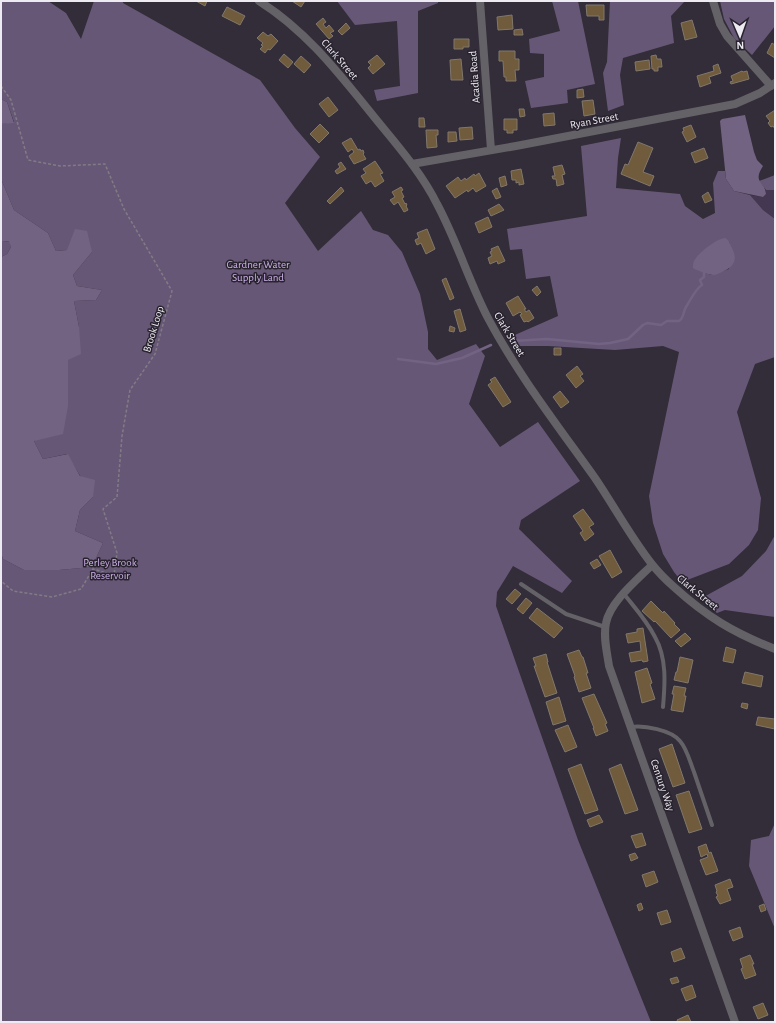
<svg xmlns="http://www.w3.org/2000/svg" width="776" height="1023" font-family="'Alegreya Sans',sans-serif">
<rect width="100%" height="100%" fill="#322d38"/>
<path fill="#443751" d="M766 190H775V219L763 210 750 195 763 197 766 194Z"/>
<path fill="#675777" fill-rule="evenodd" d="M1 1H48L66 13 81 39 94 1H123V3L260 80 295 128 320 157 285 203 318 251 361 211 373 230 388 235 402 252 420 294 428 332V349L437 360 476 344 485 356 469 404 500 447 538 422 580 481 521 520 519 529 572 581 562 593 513 566 497 592 496 606 578 840 651 1022H1V553L3 559 24 570H59L92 567 103 543 75 531 80 510 93 497 67 454 43 459 34 441 68 406V360L79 327 74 301 96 300 102 290 77 286 73 275 92 252 67 250 56 251 48 233 14 210 1 179V124L14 122 7 102 1 99Z
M337 1H438V3L418 11V93L377 101 374 90 400 86 397 21 355 25Z
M552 1H578L595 84 567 90 568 103 531 108 525 81 544 77V54L530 53 529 39 560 31Z
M610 1H685L671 16 674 43 623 58 620 75 624 105 608 111 603 73 607 62Z
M720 1H775V26L752 55 734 38 724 19Z
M621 138 618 158 616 188 680 194 685 206 703 219 715 213 713 183 718 171H725L726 179 734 191 750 195 763 210 775 219V357L755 364 737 412 761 498 758 530 749 545 729 564 682 582 674 572 663 554 653 523 649 496 679 352 663 346 615 350 548 346H513L508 338 558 316 550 276 526 279 522 249 510 250 507 229 587 216 581 146ZM729 242 731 247 729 269 711 275 703 272 702 252 708 248Z
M775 175V190H766L759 181Z
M10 241 11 247 7 254 1 257V242Z
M775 535V617L725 610 717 613 700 599 742 576 766 551Z
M775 823V929L749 866 751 840 769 836Z"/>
<path fill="#736383" d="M1 99 7 102 14 123 1 124Z
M745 115 754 152 757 160 763 166C752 183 765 181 766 194L763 197 734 191 726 179 720 121 722 119Z
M1 179 14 210 48 233 56 251 67 250 75 229 87 231 92 252 73 275 77 286 102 290 96 300 74 301 79 327 81 354 68 360V406L63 434 34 441 43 459 68 454 80 476 95 480 93 497 80 510 75 531 103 543 92 567 59 570H24L3 559 1 553V257L7 254 11 247 9 241 1 242Z
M725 238C729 240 730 244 732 248 738 260 734 267 722 272 719 273 716 275 713 275 709 275 696 270 693 268 693 266 693 263 694 261 698 253 716 239 725 238Z"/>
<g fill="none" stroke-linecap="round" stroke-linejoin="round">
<path stroke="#736383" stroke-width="2.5" d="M513 341 547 339 599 344 610 343 628 339 643 325 647 323 661 325 667 321H679C684 318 683 312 686 307 690 301 696 288 702 285L700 280 704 277V270
M398 359 436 364 462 358 491 345"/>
</g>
<path fill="#705b3c" stroke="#81786c" d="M196 1H207L205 6Z
M292 1H305L301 7Z
M586 5H604V20H599V16H587Z
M227 7 245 16 240 25 222 16Z
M512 15 513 29 498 30 497 17Z
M323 18 326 22 323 24 326 28 329 25 334 31 330 33 333 36 329 39 316 24Z
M692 20 697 37 685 40 681 23Z
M346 23 350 28 342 35 338 31Z
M522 29 523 35H514V30Z
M263 32 268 36 271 34 278 41 270 50 268 49 265 53 260 49 263 46 261 45 263 43 257 38Z
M454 39H469V47H463V49H454Z
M772 43 775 45V58L767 53Z
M499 51H515V59H519V70H515L516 81H506V77H504L503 61H499Z
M284 54 293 62 288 68 279 60Z
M377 55 385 64 373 74 368 68 371 65 368 62Z
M656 55 657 59H661L662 67H658V71H654V69H652L651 56Z
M301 56 311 65 304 73 294 64Z
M461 59 463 80H451L450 60Z
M649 60 650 69 636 71 635 62Z
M718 64 721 73 709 77 711 83 700 87 697 76 714 71 713 66Z
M742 71 743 72 747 71 749 79 731 84 730 82 733 81 731 76Z
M583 89 584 97 577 98V90Z
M328 97 338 110 329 117 319 104Z
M593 100 595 114 584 116 582 101Z
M519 109H524L525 116 520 117Z
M775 110V129L773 126 771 127 768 123 770 121 766 116Z
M554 113 555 125 544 126 543 114Z
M419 118H424L425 127H419Z
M504 119H517V130H513V133H507V130H504Z
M320 124 329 133 319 143 310 134Z
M691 125 696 137 687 142 682 132 684 131 683 128Z
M472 127 473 139 460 140 459 128Z
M426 130H438V135H436L437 147 427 148Z
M448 132H456L457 141 448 142Z
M351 138 358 150 360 149 361 151 363 150 364 153 363 154 366 159 354 164 349 156 354 152 352 149 348 152 342 143Z
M638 142 653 148 643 172 654 176 650 186 621 174 625 164 628 165Z
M704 148 708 158 695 163 691 153Z
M375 161 383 173 380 174 384 181 375 187 371 181 366 184 361 176 366 173 363 169Z
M341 162 346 169 337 174 335 171 340 167 338 164Z
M562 165 565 174 562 175 564 184 557 186 556 179H553L552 176H555L553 167Z
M521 169 524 184 519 185V182L516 183V180H512L511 171Z
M479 173 486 186 476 192 473 188 468 192 467 190 455 198 446 186 458 177 461 181 465 178 466 180 474 174 475 176Z
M505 176 507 185 501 187 499 178Z
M341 187 344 191 330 204 327 201Z
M401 187 403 190 401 191 404 197 402 198 405 204 406 203 407 205 406 206 408 210 404 212 398 202 394 205 390 200 395 197 392 192Z
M497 188 501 197 496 199 492 191Z
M708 192 712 200 705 203 702 196Z
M499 204 504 210 491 216 488 210Z
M488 217 492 227 479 233 475 223Z
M427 229 435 249 426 254 421 243 417 245 415 240 419 238 417 233Z
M498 246 505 261 498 264 497 261 490 264 488 258 492 256 490 252 492 251 491 249Z
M446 278 454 298 450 300 442 280Z
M537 286 541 292 537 296 532 290Z
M518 296 526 309H524L526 312 529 310 534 318 528 322 527 321 524 322 520 315 522 314 520 312 513 316 506 303Z
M460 309 466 330 460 332 454 311Z
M450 326 455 328 454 332 449 331Z
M554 348H561V355H554Z
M577 366 583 374 580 376 584 381 576 388 566 375Z
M495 377 511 402 503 407 488 385 492 382 490 380Z
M560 391 569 402 561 408 553 397Z
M583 509 594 524 589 527 594 534 585 541 580 533 583 531 573 516Z
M610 550 622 572 612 578 599 556Z
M597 559 601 565 594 569 590 563Z
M515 589 521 594 512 604 506 599Z
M526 598 532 603 523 614 517 609Z
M651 601 663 613 664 611 675 623 674 624 680 630 671 638 655 621 654 622 642 611Z
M537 608 563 628 554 638 529 618Z
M643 628 648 661 643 662 642 660 631 662 629 653 641 651 640 641 628 643 626 634 637 632V629Z
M685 633 691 639 681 647 675 641Z
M726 647 736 650 733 663 723 661Z
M579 650 582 657H583L588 673H586L591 688 579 692 574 677 575 676 567 654Z
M546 654 548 662H547L557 693 545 697 534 666H536L533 658Z
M680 657 693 660 688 683 674 680 676 672H677Z
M647 668 652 683 650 684 655 699 642 703 635 672Z
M745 672 763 676 761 687 742 683Z
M674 686 686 688 684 696H686L683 712 671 710 674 694H672Z
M594 694 607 723 605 724 608 731 596 736 593 728H594L582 698Z
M559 697 566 721 553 725 546 702Z
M742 703 748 704 747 709 741 707Z
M758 717 775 719V729L756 725Z
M568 725 577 747 565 752 555 730Z
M672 744 685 783 673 787 659 749Z
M581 764 598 810 585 814 568 769Z
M621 764 638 810 625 814 609 769Z
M689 791 702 829 689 833 676 795Z
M599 815 603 822 590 827 587 820Z
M642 833 646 845 636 848 631 836Z
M706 844 709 853 711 852 718 871 706 875 700 860 708 857 707 854 701 857 698 847Z
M635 853 638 858 631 861 629 855Z
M654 871 658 882 646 887 642 875Z
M730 879 733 887 727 889 731 900 720 904 716 897 718 896 716 892 717 891 715 885Z
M641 903 643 909 639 911 637 905Z
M764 904 766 910 761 912 759 906Z
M667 910 671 922 661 925 657 913Z
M740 927 743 937 733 941 729 931Z
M681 948 685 958 674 962 671 952Z
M750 955 754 964H752L756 975 745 979 741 969 743 968 740 959Z
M677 977 679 982 672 984 670 979Z
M692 985 696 997 686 1001 681 989Z
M763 1003 768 1015 758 1019 753 1007Z
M688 1015 691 1022H678L677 1020Z"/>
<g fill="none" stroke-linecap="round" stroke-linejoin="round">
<path stroke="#807c85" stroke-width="1.5" stroke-dasharray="3 2" stroke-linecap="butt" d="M1 86 11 100 28 160 60 166 105 164 124 209 172 291 155 354 130 390 122 436 117 497 103 509 117 553 114 575 93 569 81 589 52 597 13 591 1 581"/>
<path stroke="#646167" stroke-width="4" d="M521 584 566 614 605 627
M624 594C635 608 647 621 655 637 667 658 665 684 663 707
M631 727C644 725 671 730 680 741 687 749 690 762 694 772 700 790 706 807 712 825"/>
<path stroke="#646167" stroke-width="8" d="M259 1C307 31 340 75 375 118 397 145 421 172 437 204 457 241 469 282 489 320 519 376 558 426 595 478 614 506 630 536 651 563 658 572 666 580 674 587 707 617 734 633 775 649
M480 1 491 150
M713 1 720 24 727 36 771 86
M412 164 516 146 735 104 760 93 775 83
M652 565C637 580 610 602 606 623 603 637 607 652 609 666L735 1022"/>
</g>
<g text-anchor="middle" stroke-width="3" stroke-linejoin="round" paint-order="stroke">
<g font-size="11" fill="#edeaf1" stroke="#28232e">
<text transform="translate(340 59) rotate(49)" y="4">Clark Street</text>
<text transform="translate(474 77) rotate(-94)" y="4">Acadia Road</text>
<text transform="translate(594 120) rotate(-11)" y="4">Ryan Street</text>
<text transform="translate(153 329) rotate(-73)" y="4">Brook Loop</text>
<text transform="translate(510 334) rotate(59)" y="4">Clark Street</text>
<text transform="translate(698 592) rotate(39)" y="4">Clark Street</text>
<text transform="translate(663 785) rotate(71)" y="4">Century Way</text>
</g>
<g font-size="11" fill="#cfb2eb" stroke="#28232e">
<text x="258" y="268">Gardner Water<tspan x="258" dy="13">Supply Land</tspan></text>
<text x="110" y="566">Perley Brook<tspan x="110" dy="13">Reservoir</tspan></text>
</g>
</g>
<rect width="776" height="1023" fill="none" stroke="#edeaf1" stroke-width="4"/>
<g transform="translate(740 36) rotate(178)" stroke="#28232e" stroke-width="3" paint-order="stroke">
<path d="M0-3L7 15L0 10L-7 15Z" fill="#edeaf1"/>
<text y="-6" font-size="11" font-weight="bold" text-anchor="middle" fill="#edeaf1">N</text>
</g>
</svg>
